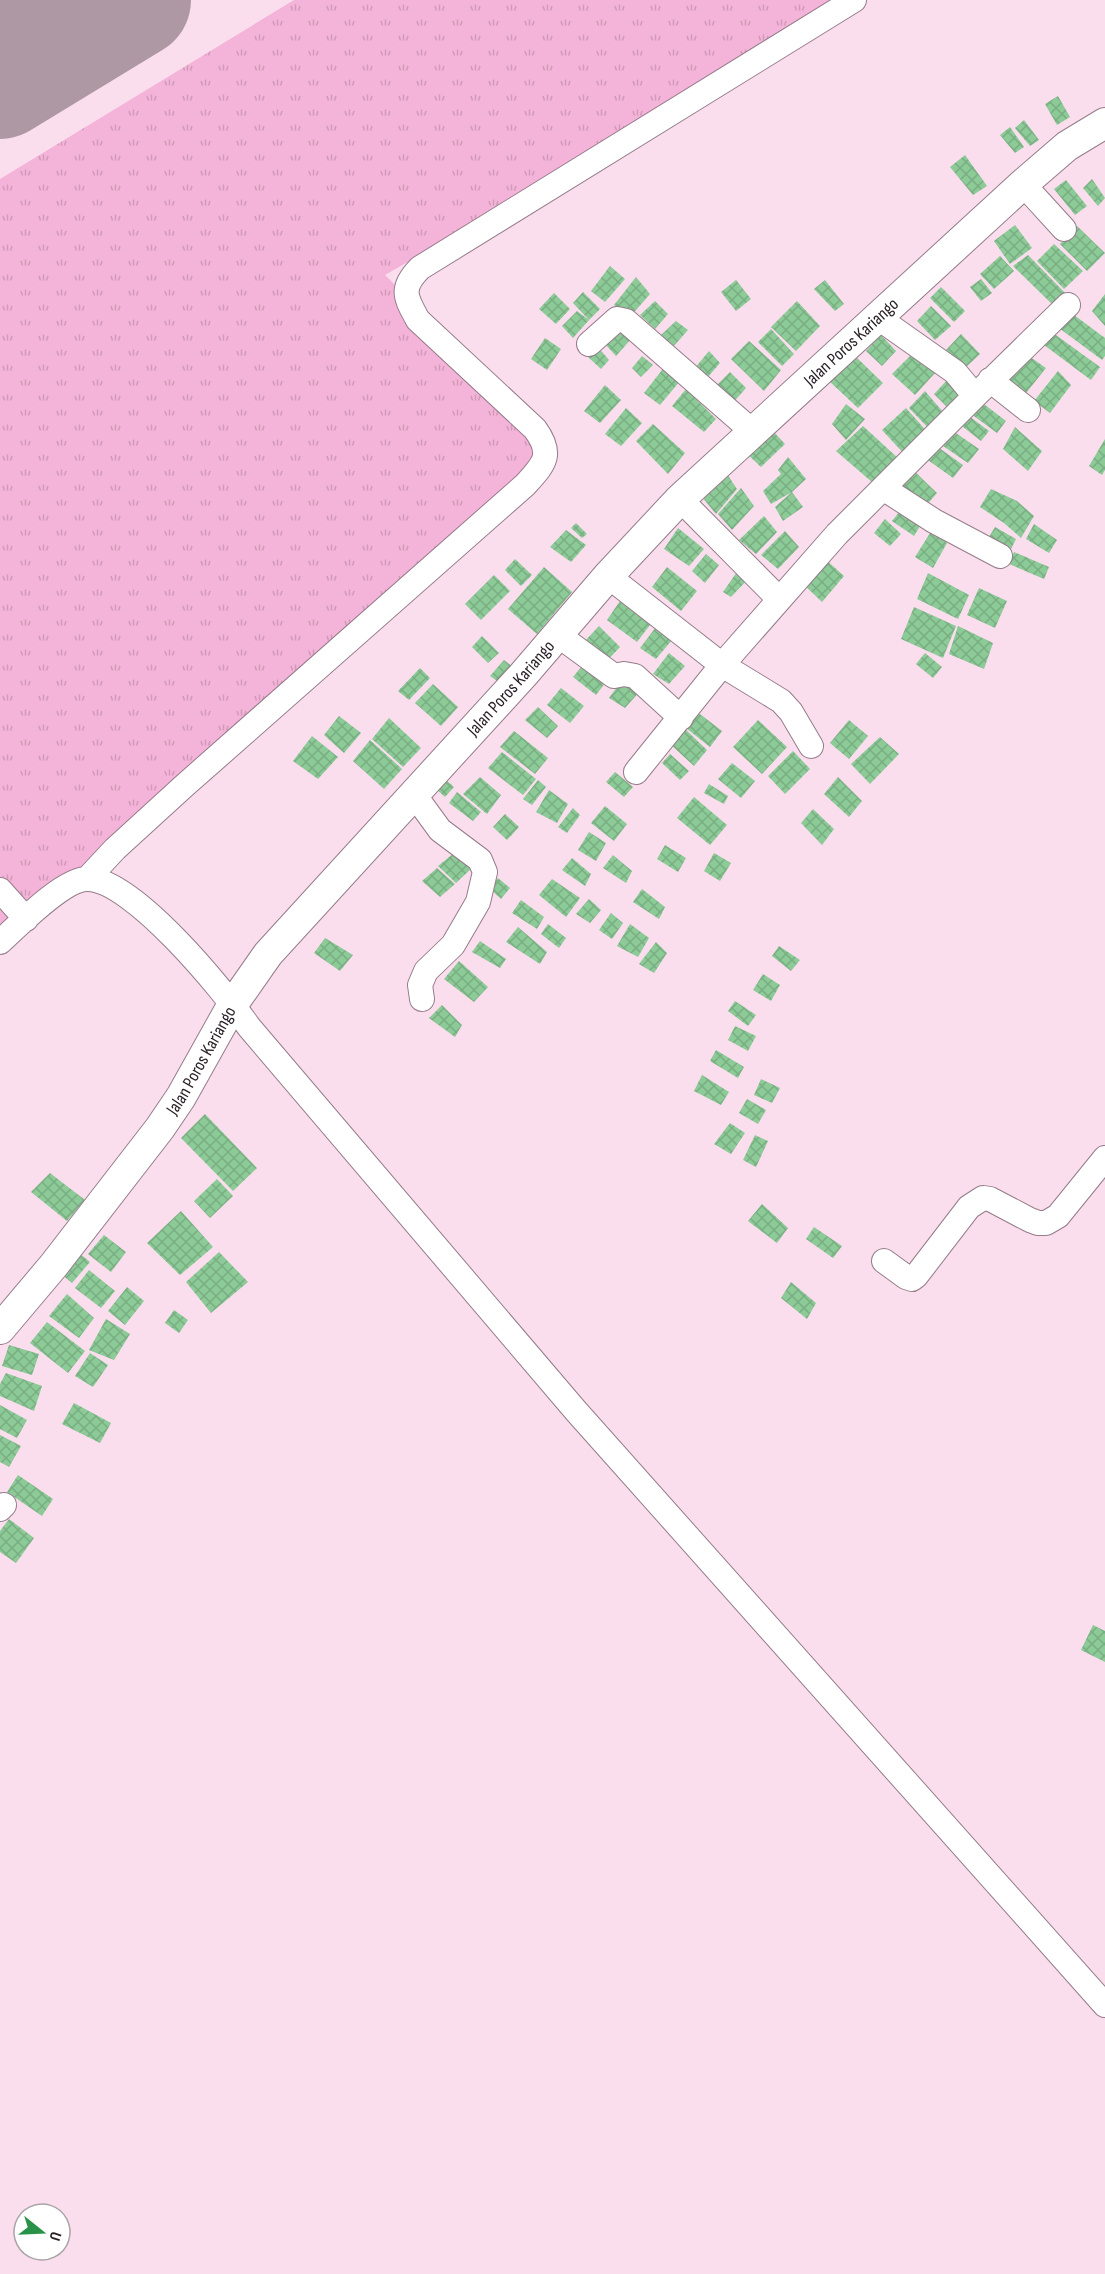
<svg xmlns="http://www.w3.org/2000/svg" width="1105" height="2274" font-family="'Sofia Sans Condensed',sans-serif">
<defs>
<pattern id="grass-tufts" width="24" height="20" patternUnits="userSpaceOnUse" patternTransform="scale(1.5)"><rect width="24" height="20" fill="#f4b3d8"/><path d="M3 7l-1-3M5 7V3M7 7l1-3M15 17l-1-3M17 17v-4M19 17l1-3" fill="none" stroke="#d19ab9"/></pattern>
<pattern id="building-cross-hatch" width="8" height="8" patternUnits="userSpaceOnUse" patternTransform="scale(1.5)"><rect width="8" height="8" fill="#8cca97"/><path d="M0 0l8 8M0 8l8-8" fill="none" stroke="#79ad82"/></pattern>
</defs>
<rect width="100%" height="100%" fill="#fbdeee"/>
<path fill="url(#grass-tufts)" d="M294 0H864L385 275 548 437 544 459 0 941V179Z"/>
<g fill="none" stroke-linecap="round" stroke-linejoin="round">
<path stroke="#ae98a4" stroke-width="46" d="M0 17C40 31 58 29 99 21"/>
<path stroke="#ae98a4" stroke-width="116" d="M0 81 133 0"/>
</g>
<path fill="url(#building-cross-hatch)" d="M1058 96 1070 117 1057 125 1045 104Z
M1024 120 1039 140 1030 146 1015 128Z
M1010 127 1024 147 1015 153 1000 135Z
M965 155 987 186 973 195 950 167Z
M1092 179 1105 198 1098 206 1083 188Z
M1066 180 1087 206 1075 215 1054 189Z
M1015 225 1032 248 1010 264 994 241Z
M1077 226 1105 253 1087 271 1060 244Z
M1054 244 1083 271 1064 289 1037 261Z
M1028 255 1068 296 1056 308 1013 266Z
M1000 256 1014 271 994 289 980 274Z
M610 266 625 279 605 302 591 291Z
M636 277 650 294 630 317 614 305Z
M981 279 992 293 981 301 970 287Z
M736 280 751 299 736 311 721 292Z
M825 280 844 304 835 311 814 289Z
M941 287 965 311 954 322 930 298Z
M583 292 600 309 589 320 573 303Z
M554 293 570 309 556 324 539 309Z
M1105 294V326L1092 311Z
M655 301 668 314 655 329 640 315Z
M797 301 820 326 796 351 771 327Z
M931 306 951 326 935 340 917 321Z
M577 311 589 320 573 338 562 326Z
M1070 312 1105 338V356L1102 360 1055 325Z
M676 321 688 330 672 348 661 335Z
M620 329 632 338 616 356 605 344Z
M771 329 794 354 782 366 758 342Z
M1049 330 1100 367 1091 380 1040 342Z
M961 334 980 354 965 368 946 350Z
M881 335 896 351 882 366 866 351Z
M545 338 561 349 547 370 531 359Z
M749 341 781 370 764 391 731 359Z
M597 346 609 360 601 369 588 357Z
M709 351 720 363 707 378 695 368Z
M913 353 935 373 915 395 892 374Z
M1026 354 1046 368 1026 393 1007 378Z
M854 355 883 383 858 408 829 381Z
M642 356 653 365 641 377 632 368Z
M666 365 680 381 660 405 644 393Z
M1058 371 1071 385 1050 413 1034 401Z
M730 372 746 388 732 404 714 388Z
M949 378 968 398 953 413 934 394Z
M605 385 621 400 600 423 584 411Z
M686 389 716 419 704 432 672 406Z
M925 391 950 420 934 434 909 408Z
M976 398 1006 421 997 433 967 411Z
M846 404 865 419 846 440 832 424Z
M626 408 642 423 621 446 605 434Z
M906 408 931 436 907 457 882 430Z
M965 413 989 431 981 441 958 423Z
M653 424 685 453 668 474 636 441Z
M863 426 899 459 873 483 836 451Z
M1015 427 1042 451 1028 471 1003 449Z
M772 430 785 444 761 467 745 452Z
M953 431 979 449 968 463 943 446Z
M1105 439V470L1102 475 1089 466Z
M935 445 963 465 953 478 925 458Z
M788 457 806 479 792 492 771 504 763 491 781 474 778 470Z
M910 467 937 493 924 508 897 483Z
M725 471 737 489 716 514 702 497Z
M741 488 754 506 732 530 718 514Z
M991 489 1017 501 1034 516 1021 538 1004 523 980 507Z
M792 492 803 507 783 521 775 507Z
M904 506 923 521 914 536 892 521Z
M764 516 777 532 756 554 739 540Z
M885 519 901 534 890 546 874 533Z
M576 523 587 534 582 538 571 528Z
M1034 524 1057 540 1049 553 1026 539Z
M995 527 1016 539 1011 549 989 537Z
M678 528 704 549 689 566 664 549Z
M566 530 586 545 571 562 550 547Z
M932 530 947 543 933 568 915 557Z
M785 531 799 547 778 569 761 555Z
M1014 552 1049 567 1044 579 1009 564Z
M706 554 719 565 705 583 692 571Z
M824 558 844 576 822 602 802 583Z
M515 559 532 575 521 586 505 570Z
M741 566 751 576 731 597 723 592Z
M544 567 572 592 537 634 508 609Z
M667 567 697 591 681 611 652 587Z
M928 573 969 595 958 619 917 599Z
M494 575 510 591 481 620 465 604Z
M979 588 1007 601 995 628 967 615Z
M620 601 650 625 637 642 607 620Z
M914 607 956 626 943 658 901 639Z
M599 626 620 647 605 663 583 643Z
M958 626 993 643 984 669 949 654Z
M656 627 672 640 656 659 640 648Z
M482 636 499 653 488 663 472 647Z
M669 653 685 666 669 684 653 674Z
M925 653 942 667 933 678 916 664Z
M504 660 513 667 500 683 490 676Z
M587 660 609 678 596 695 573 677Z
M420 668 430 678 409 700 398 691Z
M625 676 641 690 625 708 609 698Z
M433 684 458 707 441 726 415 703Z
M561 688 584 706 570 723 547 705Z
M538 707 558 726 547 738 525 720Z
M696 711 722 731 710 747 686 728Z
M339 716 361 733 344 753 324 735Z
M389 718 421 748 403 767 372 739Z
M758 720 787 747 762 774 733 747Z
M849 720 868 736 849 759 830 743Z
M683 727 707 750 694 766 669 743Z
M514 731 548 758 535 774 500 747Z
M312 736 338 757 318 779 293 761Z
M880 737 899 754 870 784 851 764Z
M370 740 402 769 384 789 353 761Z
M793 751 810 769 785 794 768 776Z
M502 752 536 779 523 795 488 768Z
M670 754 689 771 680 780 662 763Z
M732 763 755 781 741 798 718 779Z
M615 772 633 787 624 797 606 782Z
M480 777 501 795 487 814 463 794Z
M838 777 862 801 849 817 824 794Z
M445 779 454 787 445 797 436 789Z
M538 780 546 787 532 805 523 799Z
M709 784 728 796 724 804 704 793Z
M549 790 568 804 557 823 536 812Z
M457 792 481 812 473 821 449 803Z
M694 797 727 825 710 845 677 818Z
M605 806 627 824 614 841 591 823Z
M573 808 580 815 567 833 558 827Z
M813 809 834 829 822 845 801 823Z
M505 814 519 827 507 840 493 827Z
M589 832 606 843 596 861 578 850Z
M665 845 686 858 678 872 657 859Z
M454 853 471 869 456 883 438 866Z
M714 853 731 863 720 881 704 871Z
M613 855 632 871 626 883 603 868Z
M572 858 591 874 585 886 562 870Z
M437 868 455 884 440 897 422 881Z
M498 878 510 888 501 899 489 888Z
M552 879 580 898 566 917 539 895Z
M642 889 665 907 659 919 633 902Z
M589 899 601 910 590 923 576 914Z
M521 900 544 917 537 929 512 913Z
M611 913 623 923 612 939 599 930Z
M548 924 566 938 559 948 541 934Z
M630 924 649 938 638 957 617 946Z
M518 927 547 952 540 964 506 942Z
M325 938 353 955 340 971 314 953Z
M480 941 506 959 500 968 472 952Z
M656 942 667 953 654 973 639 964Z
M779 946 800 960 791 971 772 956Z
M459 961 488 987 474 1002 444 979Z
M763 974 780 985 771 1001 753 990Z
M735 1001 756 1015 748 1026 728 1011Z
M442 1005 462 1025 455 1037 429 1018Z
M735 1026 756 1036 748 1051 728 1040Z
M716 1050 744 1067 738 1078 710 1061Z
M702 1075 729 1092 721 1105 694 1091Z
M761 1079 780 1088 772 1103 754 1095Z
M747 1099 766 1110 758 1124 739 1113Z
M205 1114 257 1168 233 1191 181 1138Z
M730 1123 745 1133 731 1154 714 1144Z
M755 1135 768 1141 756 1167 743 1160Z
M50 1173 85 1200 67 1221 31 1192Z
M217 1179 233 1196 210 1218 194 1201Z
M762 1204 788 1228 777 1243 748 1221Z
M181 1211 213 1247 180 1275 147 1243Z
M814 1227 842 1246 833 1258 806 1239Z
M104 1235 126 1252 111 1272 88 1254Z
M78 1252 90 1262 72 1283 60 1273Z
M219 1252 248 1282 211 1313 186 1282Z
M89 1270 115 1291 101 1308 75 1288Z
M791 1282 816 1303 807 1319 781 1298Z
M127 1287 144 1301 125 1325 108 1311Z
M67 1294 94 1318 79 1338 49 1316Z
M174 1310 188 1320 179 1333 165 1323Z
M106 1319 130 1334 114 1360 89 1350Z
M47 1322 85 1351 68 1373 30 1343Z
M9 1345 39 1354 32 1375 2 1366Z
M90 1353 108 1365 93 1387 75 1376Z
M6 1373 42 1386 34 1411 0 1396V1384Z
M74 1403 111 1423 100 1443 62 1424Z
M0 1405 27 1420 17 1438 0 1429Z
M0 1435 21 1446 9 1467 0 1462Z
M18 1475 53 1499 42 1516 7 1492Z
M9 1519 34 1538 16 1563 0 1552V1531Z
M1093 1625 1105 1631V1662L1081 1650Z"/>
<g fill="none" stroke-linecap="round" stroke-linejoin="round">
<g stroke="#957c8a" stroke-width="26">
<path id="minor" d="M1023 184 1064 229
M589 344 617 319 626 321 752 431
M990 380 1028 410
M975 396 1068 305
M883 488 934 521 1000 556
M680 499 779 599
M608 576 722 665 781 701 791 712 811 746
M558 635 614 676 624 674 635 676 681 718
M636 772 722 665 837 534 975 396 955 372 877 317
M413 793 440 830 480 860 485 872 478 902 453 945 426 971 420 985 422 999
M87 879 115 849 184 786 525 485C544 464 554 455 535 429L418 320C405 297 400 288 420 268L854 0
M0 890 26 919
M0 942C18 926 63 879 87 879 132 878 224 991 249 1027L576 1411 1105 2005
M884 1261 906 1277 912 1279 916 1276 969 1207 983 1198 990 1199 1030 1220 1038 1223H1046L1058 1216 1105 1158
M0 1509 4 1505"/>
</g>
<g stroke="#957c8a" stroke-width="32">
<g id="major">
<path id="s1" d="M0 1329 54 1265 160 1128 181 1097 233 1004 268 954 523 675 608 576 680 499 1023 184 1067 146 1105 123"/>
</g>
</g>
<use href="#minor" stroke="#fff" stroke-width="24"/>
<use href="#major" stroke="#fff" stroke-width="30"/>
</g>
<g text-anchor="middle" stroke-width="5" stroke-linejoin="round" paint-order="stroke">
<g font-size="18" fill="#271d23" stroke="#fff">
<text dy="6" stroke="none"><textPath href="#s1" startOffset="1308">Jalan Poros Kariango</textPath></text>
<text dy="6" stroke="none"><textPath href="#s1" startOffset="822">Jalan Poros Kariango</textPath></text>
<text dy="6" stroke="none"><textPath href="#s1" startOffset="336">Jalan Poros Kariango</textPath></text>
</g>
</g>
<g transform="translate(42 2232) rotate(108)"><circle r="28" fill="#ffffff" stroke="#a9a5a7" stroke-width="1.5"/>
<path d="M0-4.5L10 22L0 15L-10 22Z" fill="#299249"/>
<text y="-9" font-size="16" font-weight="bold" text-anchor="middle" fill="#271d23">U</text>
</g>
</svg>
